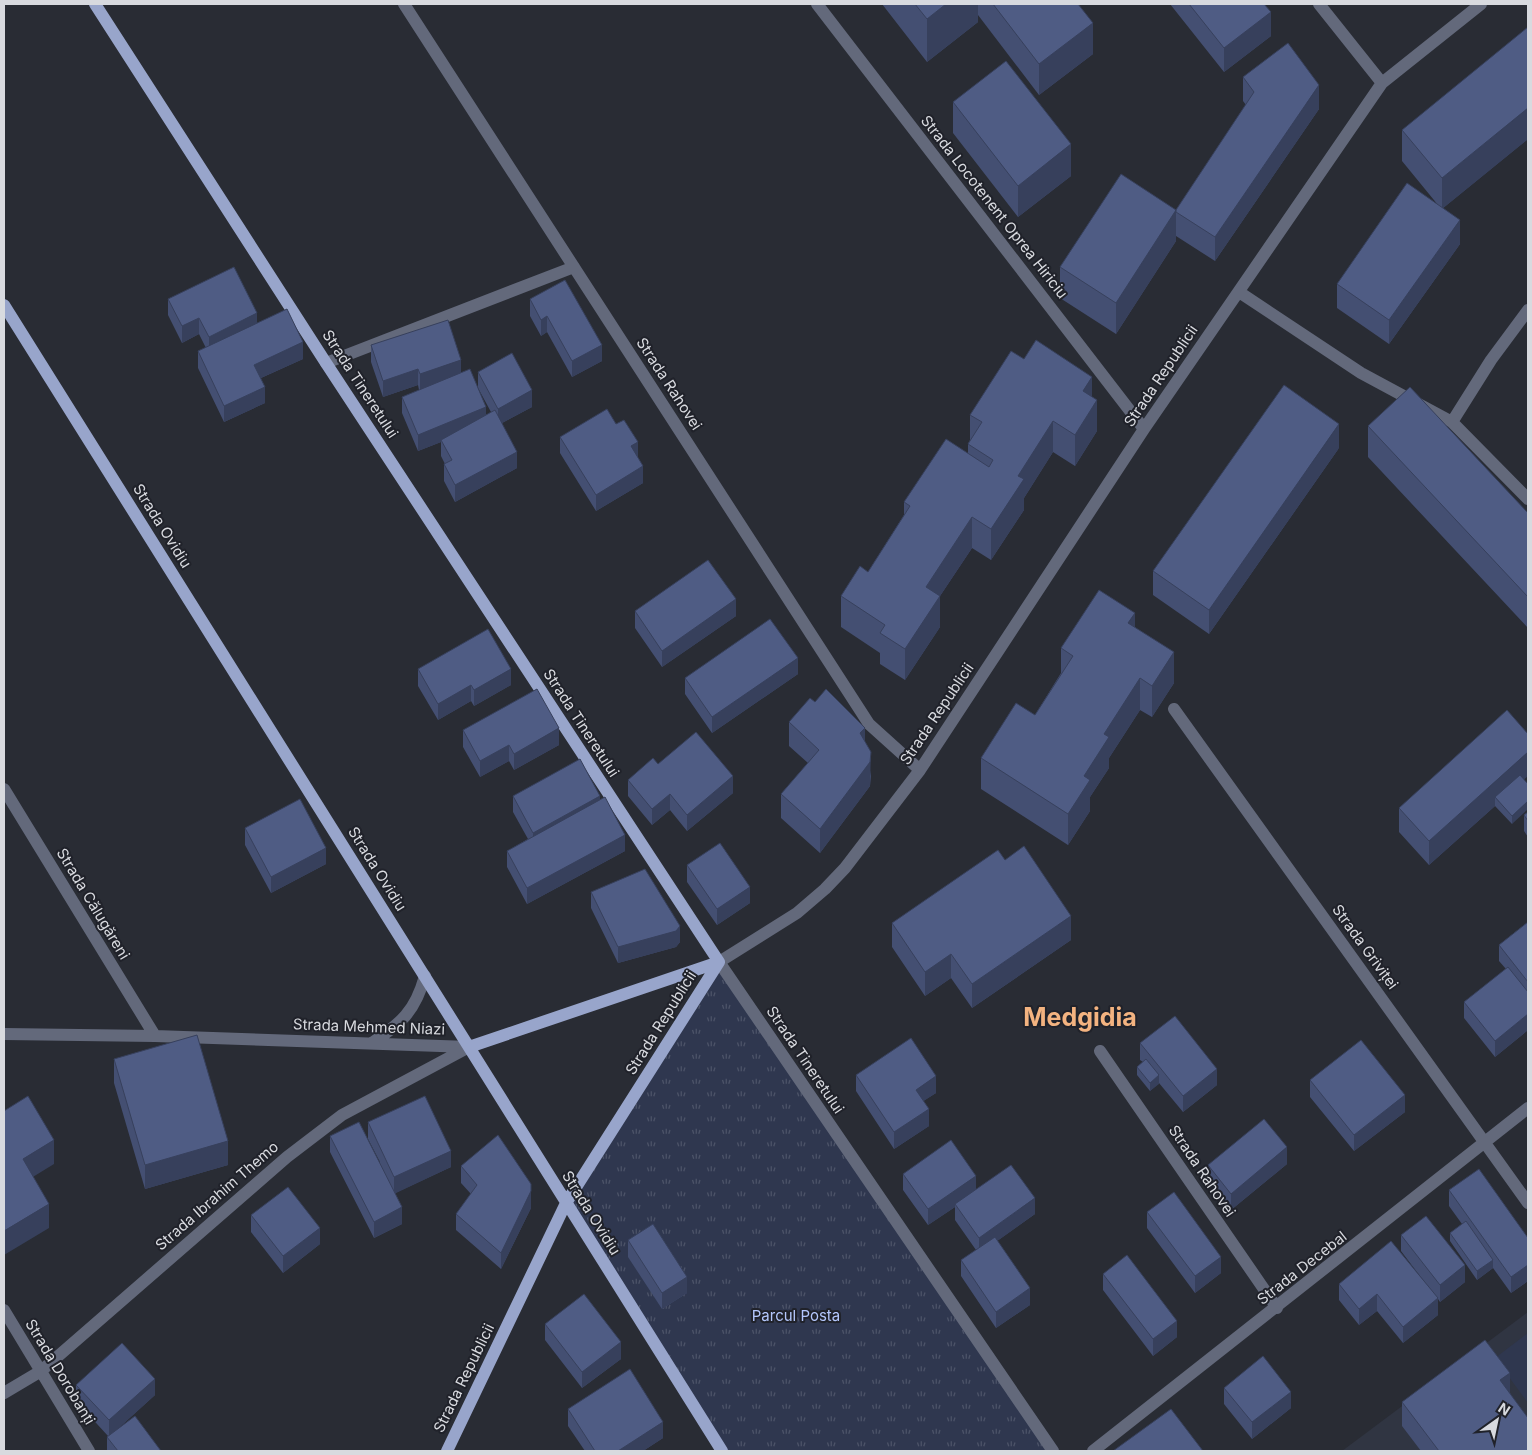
<svg xmlns="http://www.w3.org/2000/svg" width="1532" height="1455" font-family="Inter,sans-serif">
<defs>
<pattern id="park-tufts" width="24" height="20" patternUnits="userSpaceOnUse" patternTransform="scale(1.25)"><rect width="24" height="20" fill="#2f374f"/><path d="M3 7l-1-3M5 7V3M7 7l1-3M15 17l-1-3M17 17v-4M19 17l1-3" fill="none" stroke="#4c5368"/></pattern>
</defs>
<rect width="100%" height="100%" fill="#292c34"/>
<path fill="#303542" d="M1528 1312V1451H1342Z"/>
<path fill="url(#park-tufts)" d="M719 962 1053 1451H721L566 1203Z"/>
<path fill="#2f374f" d="M1528 1333V1403L1495 1358Z"/>
<g fill="none" stroke-linecap="round" stroke-linejoin="round">
<path stroke="#63697b" stroke-width="12" d="M404 4 869 724 920 770
M817 4 1144 429
M1319 4 1382 83
M1239 292 1361 373 1452 422 1528 499
M326 363 574 267
M1452 422 1491 360 1528 310
M1174 709 1528 1203
M4 789 155 1036
M4 1034 155 1036 469 1047
M372 1043C401 1023 415 1012 425 976
M1100 1051 1277 1308
M4 1310 89 1451
M4 1393 41 1371 287 1157 342 1115 469 1047
M1053 1451 719 962 797 913 825 889 845 868 920 770 1144 429 1382 83 1481 4
M1093 1451 1528 1108"/>
<path stroke="#98a5cb" stroke-width="12" d="M95 4 326 363 719 962
M4 305 722 1451
M469 1047 719 962
M447 1451 566 1203 719 962"/>
</g>
<path fill="#444f72" d="M882 4H1078L1093 54 1039 95 978 15V22L927 62Z
M1170 4H1264L1271 36 1224 72Z
M1243 77 1319 109 1215 261 1176 236V241L1116 334 1060 298V267L1176 210 1246 105 1243 101Z
M953 102 1071 176 1018 217 953 133Z
M1402 130 1528 139 1443 208 1460 244 1389 344 1337 308V284L1438 205 1402 161Z
M168 299 257 323 303 359 261 378 265 403 224 422 198 368V351L206 348 199 334 182 343 168 315Z
M530 299 602 361 572 377 547 332 541 336 530 316Z
M371 345 461 373 486 415 491 412 478 388V372L532 407 502 423 517 468 455 502 444 481V464H445L441 456V442L418 451 402 413V397L419 390 418 385 383 397 371 362Z
M1024 359 1092 397 1097 431 1075 466 1053 452 1024 498V510L991 560 972 548 940 596V627L905 680 880 664V653L841 627V596L868 572 904 515V502L968 453V444L970 440V415Z
M1368 426 1528 513V628L1368 457Z
M560 437 638 458 643 483 596 511 560 453Z
M1339 448 1209 634 1153 595V571Z
M635 611 736 616 662 667 635 628Z
M1135 627 1174 683 1152 717 1140 710 1109 758V768L1090 797V811L1068 845 981 789V758L1035 715 1061 673V648Z
M418 669 511 685 474 706 471 701 438 720 418 686Z
M798 674 712 733 685 694V678Z
M789 722 865 742 871 776 870 786 820 853 781 818V794L808 763 789 746Z
M463 730 559 745 514 770 509 761 480 777 463 747Z
M658 764 733 793 687 831 670 810 652 825 628 796V780Z
M1524 780 1512 824 1495 806 1429 865 1399 832V808Z
M513 796 600 800 625 851 527 904 507 867V851L528 839 513 812Z
M1528 812V837L1524 831V815Z
M245 828 326 864 271 893 245 845Z
M1005 860 1071 940 972 1008 951 978 925 996 892 947V923Z
M687 865 750 903 717 925 687 882Z
M591 892 680 942 676 947 618 963 591 908Z
M1528 922V1030L1495 1057 1464 1018V1002L1506 969 1499 961V945Z
M1140 1043 1217 1085 1183 1112 1159 1083 1150 1091 1137 1075V1067L1143 1062 1140 1060Z
M114 1059 228 1165 145 1189 114 1083Z
M856 1075 936 1093 923 1101 929 1126 894 1149 856 1091Z
M1310 1080 1405 1112 1354 1151 1310 1097Z
M368 1122 451 1167 395 1193 402 1224 374 1238 330 1152V1136L380 1162 368 1139Z
M1287 1164 1231 1210 1208 1181V1165Z
M461 1166 531 1208 501 1269 456 1230V1214L471 1194 461 1183Z
M903 1174 976 1189 1035 1214 997 1241 1030 1305 996 1328 961 1276V1260L976 1250 955 1220V1207L928 1225 903 1190Z
M1449 1190 1528 1238V1281L1511 1293 1493 1268 1477 1280 1450 1241V1233L1462 1224 1449 1206Z
M1147 1212 1221 1273 1195 1293 1147 1228Z
M251 1215 320 1244 283 1273 251 1232Z
M1401 1235 1465 1282 1440 1302 1438 1299V1315L1403 1343 1377 1311 1359 1325 1339 1300V1284L1429 1288 1401 1251Z
M628 1240 687 1293 662 1309 628 1257Z
M1103 1274 1177 1337 1153 1356 1103 1290Z
M545 1324 621 1359 582 1388 545 1340Z
M76 1385 155 1395 114 1432 161 1451H107V1437L108 1436 76 1401Z
M1224 1388 1291 1408 1252 1439 1224 1404Z
M1510 1393 1528 1451H1421L1402 1426V1402Z
M568 1409 663 1438 643 1451H585L568 1426Z"/>
<path fill="#37405c" d="M946 4H978V22L927 62V19Z
M1271 12V36L1224 72V48Z
M1093 23V54L1039 95V64Z
M1319 85V109L1215 261V237Z
M1528 108V139L1442 209V178Z
M1071 144V176L1018 217V186Z
M1176 210V241L1116 334V303Z
M1460 220V244L1389 344V320Z
M257 313V330L209 353V337Z
M547 316V332L541 336V320Z
M199 318V334L182 343V326Z
M303 342V359L254 381V365Z
M602 345V361L572 377V361Z
M461 360V377L420 391V374Z
M418 369V385L383 397V381Z
M1092 377V408L1083 391Z
M265 387V403L224 422V406Z
M532 390V407L498 425V409Z
M1097 400V431L1075 466V435Z
M486 407V423L441 440V442L418 451V435Z
M1053 421V452L1024 498V510L991 560V529L1018 476Z
M1339 424V448L1209 634V610Z
M638 442V459L631 446Z
M517 452V468L455 502V485Z
M643 466V483L596 511V495Z
M972 517V548L940 596V627L905 680V649L926 587Z
M736 599V616L662 667V651Z
M1135 613V644L1128 623Z
M1174 652V683L1152 717V686Z
M798 658V674L712 733V717Z
M511 669V685L474 706V690Z
M1140 678V710L1109 758V768L1090 797V811L1068 845V814L1084 776 1104 734Z
M471 685V701L438 720V704Z
M559 728V745L514 770V754Z
M865 728V752L860 733Z
M509 745V761L480 777V761Z
M871 752 870 786 820 853V829Z
M1528 752V776L1499 802 1495 797V806L1429 865V841Z
M733 776V793L687 831V815Z
M670 794V810L652 825V809Z
M600 796V812L533 849V833Z
M1528 801V809L1512 824V816Z
M625 835V851L527 904V888Z
M326 848V864L271 893V877Z
M750 887V903L717 925V909Z
M1071 916V940L972 1008V984Z
M680 926V942L676 947 618 963V947Z
M951 954V978L925 996V972Z
M1528 1014V1030L1495 1057V1041Z
M1217 1069V1085L1183 1112V1096Z
M1159 1075V1084L1150 1091V1083Z
M936 1076V1093L916 1106V1090Z
M1405 1095V1112L1354 1151V1135Z
M929 1109V1126L894 1149V1132Z
M54 1140V1164L23 1183V1159Z
M228 1141V1165L145 1189V1165Z
M1287 1147V1164L1231 1210V1194Z
M451 1151V1167L394 1194V1177Z
M976 1176V1192L955 1204V1207L928 1225V1209Z
M531 1191V1208L501 1269V1253Z
M1035 1198V1214L979 1254V1238Z
M49 1204V1228L4 1255V1231Z
M402 1207V1224L374 1238V1222Z
M320 1228V1244L283 1273V1256Z
M1221 1257V1273L1195 1293V1276Z
M1493 1260V1268L1477 1280V1271Z
M1465 1265V1282L1440 1302V1285Z
M1528 1265V1281L1511 1293V1277Z
M687 1277V1293L662 1309V1293Z
M1030 1288V1305L996 1328V1312Z
M1377 1294V1311L1359 1325V1309Z
M1438 1298V1315L1403 1343V1327Z
M1177 1321V1337L1153 1356V1339Z
M621 1342V1359L582 1388V1372Z
M1510 1373V1397L1500 1380Z
M155 1379V1395L109 1437V1420Z
M1291 1392V1408L1252 1439V1422Z
M663 1422V1438L643 1451H618Z"/>
<path fill="#4f5c84" stroke="#37405c" d="M915 4H946L927 19Z
M993 4H1078L1093 23 1039 64Z
M1189 4H1264L1271 12 1224 48Z
M1528 27V108L1442 178 1402 130Z
M1288 43 1319 85 1215 237 1176 212V210L1254 92 1243 77Z
M1006 61 1071 144 1018 186 953 102Z
M1121 174 1176 210 1116 303 1060 267Z
M1407 183 1460 220 1389 320 1337 284Z
M234 267 257 313 209 337 199 318 182 326 168 299Z
M565 280 602 345 572 361 547 316 541 320 530 299Z
M287 309 303 342 254 365 265 387 224 406 198 351Z
M448 320 461 360 420 374 418 369 383 381 371 345Z
M1036 340 1092 377 1083 391 1097 400 1075 435 1053 421 1018 476 1024 479 991 529 972 517 926 587 940 596 905 649 880 633 885 625 841 596 860 566 868 572 910 506 904 502 946 439 989 467 993 460 968 444 982 422 970 415 1011 351 1024 359Z
M512 353 532 390 498 409 478 372Z
M470 369 486 407 418 435 402 397Z
M1284 385 1339 424 1209 610 1153 571Z
M1410 387 1528 513V597L1368 426Z
M607 409 616 424 624 420 638 442 631 446 643 466 596 495 560 437Z
M495 410 517 452 455 485 444 464 452 460 441 440Z
M708 560 736 599 662 651 635 611Z
M1099 590 1135 613 1128 623 1174 652 1152 686 1140 678 1104 734 1109 737 1084 776 1090 780 1068 814 981 758 1016 703 1035 715 1073 656 1061 648Z
M770 619 798 658 712 717 685 678Z
M488 629 511 669 474 690 471 685 438 704 418 669Z
M537 689 559 728 514 754 509 745 480 761 463 730Z
M826 689 865 728 860 733 871 752 870 762 820 829 781 794 819 750 789 722 810 698 815 702Z
M1507 710 1528 734V752L1429 841 1399 808Z
M696 732 733 776 687 815 670 794 652 809 628 780 653 758 658 764Z
M580 759 600 796 533 833 513 796Z
M1520 775 1528 784V801L1512 816 1495 797Z
M605 797 625 835 527 888 507 851Z
M300 799 326 848 271 877 245 828Z
M1528 812V821L1524 815Z
M720 843 750 887 717 909 687 865Z
M1024 846 1071 916 972 984 951 954 925 972 892 923 998 850 1005 860Z
M645 869 680 926 676 931 618 947 591 892Z
M1528 922V982L1499 945Z
M1508 967 1528 992V1014L1495 1041 1464 1002Z
M1175 1016 1217 1069 1183 1096 1140 1043Z
M197 1035 228 1141 145 1165 114 1059Z
M911 1038 936 1076 916 1090 929 1109 894 1132 856 1075Z
M1361 1040 1405 1095 1354 1135 1310 1080Z
M1146 1059 1159 1075 1150 1083 1137 1067Z
M28 1096 54 1140 23 1159 49 1204 4 1231V1111Z
M425 1096 451 1151 394 1177 368 1122Z
M1264 1119 1287 1147 1231 1194 1208 1165Z
M359 1122 402 1207 374 1222 330 1136Z
M498 1135 531 1184V1191L501 1253 456 1214 477 1185 461 1166Z
M951 1140 976 1176 928 1209 903 1174Z
M1011 1165 1035 1198 979 1238 955 1204Z
M1479 1169 1528 1238V1265L1511 1277 1449 1190Z
M288 1187 320 1228 283 1256 251 1215Z
M1174 1192 1221 1257 1195 1276 1147 1212Z
M1426 1216 1465 1265 1440 1285 1401 1235Z
M1466 1221 1493 1260 1477 1271 1450 1233Z
M653 1224 687 1277 662 1293 628 1240Z
M995 1237 1030 1288 996 1312 961 1260Z
M1391 1241 1438 1298 1403 1327 1377 1294 1359 1309 1339 1284Z
M1127 1255 1177 1321 1153 1339 1103 1274Z
M584 1294 621 1342 582 1372 545 1324Z
M1485 1340 1510 1373 1500 1380 1528 1418V1451H1439L1402 1402Z
M122 1343 155 1379 109 1420 76 1385Z
M1263 1356 1291 1392 1252 1422 1224 1388Z
M630 1369 663 1422 618 1451H595L568 1409Z
M1171 1409 1203 1451H1113Z
M135 1416 161 1451H118L107 1437Z"/>
<g text-anchor="middle" stroke-width="4" stroke-linejoin="round" paint-order="stroke">
<g font-size="15" fill="#d8dadf" stroke="#20222a">
<text transform="translate(994 207) rotate(52)" y="5">Strada Locotenent Oprea Hiriciu</text>
<text transform="translate(1161 376) rotate(-56)" y="5">Strada Republicii</text>
<text transform="translate(360 384) rotate(57)" y="5">Strada Tineretului</text>
<text transform="translate(669 384) rotate(57)" y="5">Strada Rahovei</text>
<text transform="translate(162 526) rotate(58)" y="5">Strada Ovidiu</text>
<text transform="translate(937 714) rotate(-56)" y="5">Strada Republicii</text>
<text transform="translate(581 723) rotate(57)" y="5">Strada Tineretului</text>
<text transform="translate(377 869) rotate(58)" y="5">Strada Ovidiu</text>
<text transform="translate(93 904) rotate(59)" y="5">Strada Călugăreni</text>
<text transform="translate(1365 947) rotate(54)" y="5">Strada Griviței</text>
<text transform="translate(661 1023) rotate(-58)" y="5">Strada Republicii</text>
<text transform="translate(369 1027) rotate(2)" y="5">Strada Mehmed Niazi</text>
<text transform="translate(805 1060) rotate(56)" y="5">Strada Tineretului</text>
<text transform="translate(1202 1171) rotate(56)" y="5">Strada Rahovei</text>
<text transform="translate(217 1196) rotate(-41)" y="5">Strada Ibrahim Themo</text>
<text transform="translate(591 1213) rotate(58)" y="5">Strada Ovidiu</text>
<text transform="translate(1302 1268) rotate(-38)" y="5">Strada Decebal</text>
<text transform="translate(60 1372) rotate(59)" y="5">Strada Dorobanți</text>
<text transform="translate(464 1378) rotate(-64)" y="5">Strada Republicii</text>
</g>
<g font-size="15" fill="#b4c7fc" stroke="#20222a">
<text x="796" y="1321">Parcul Posta</text>
</g>
<g font-size="25" font-weight="bold" fill="#f3b380" stroke="#20222a">
<text x="1080" y="1026">Medgidia</text>
</g>
</g>
<rect width="1532" height="1455" fill="none" stroke="#d8dadf" stroke-width="10"/>
<g transform="translate(1497 1420) rotate(33)" stroke="#20222a" stroke-width="4" paint-order="stroke">
<path d="M0-4L9 19L0 12L-9 19Z" fill="#d8dadf"/>
<text y="-8" font-size="14" font-weight="bold" text-anchor="middle" fill="#d8dadf">N</text>
</g>
</svg>
